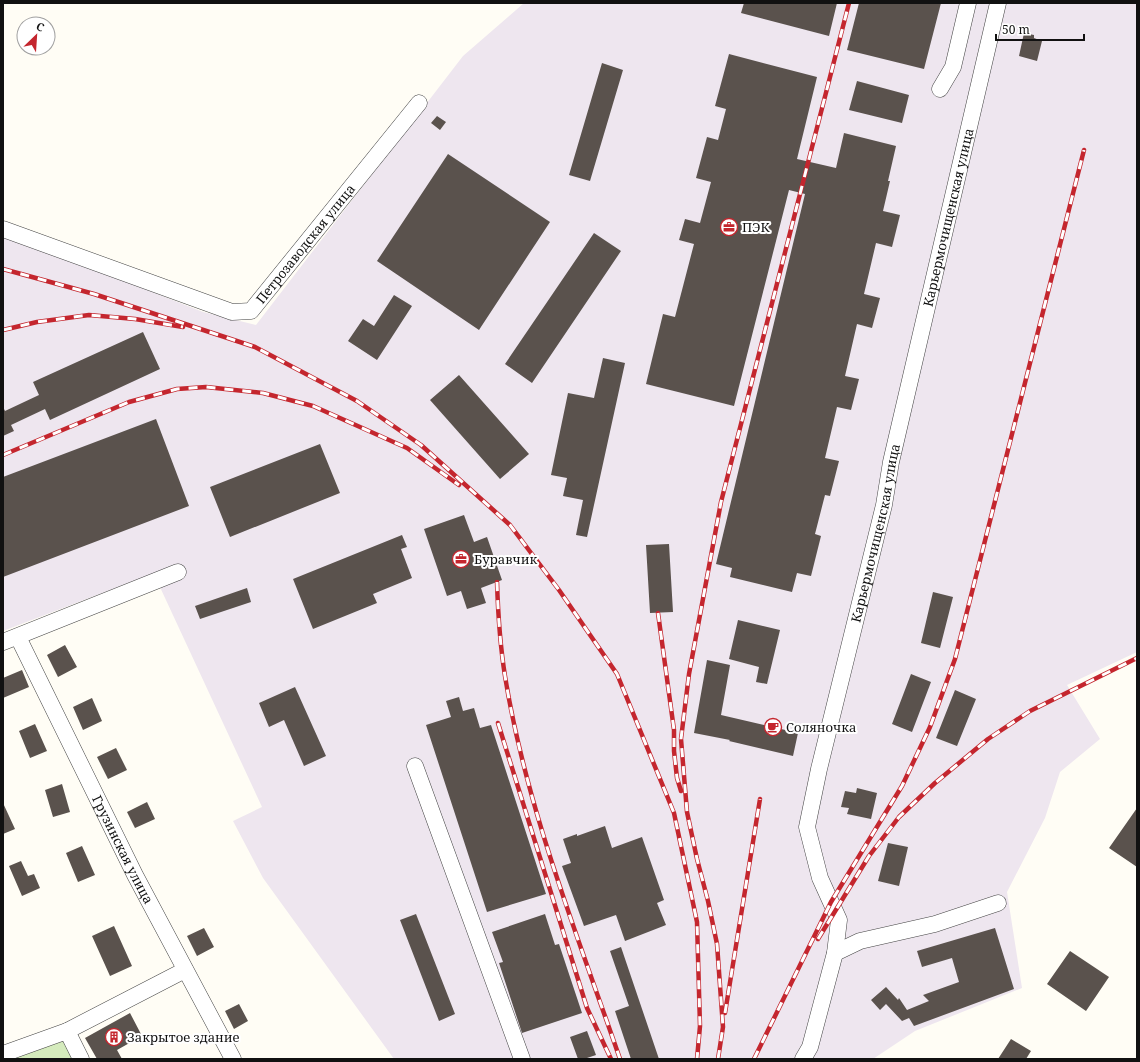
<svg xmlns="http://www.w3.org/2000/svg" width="1140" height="1062" font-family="'Noto Serif',serif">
<rect width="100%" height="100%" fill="#fffdf5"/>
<path fill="#eee6ef" d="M524 3H1137V652L1067 685 1100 739 1060 772 1045 818 1007 892 1022 988 915 1031 873 1059H394L263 878 233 821 262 807 159 585 152 574 3 631V233L203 312 256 325 463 56Z"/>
<path fill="#d5ebbd" d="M71 1033 84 1059H10Z"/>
<path fill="#5a524d" d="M744 3H837L829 36 741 13Z
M859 3H941L924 69 847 50Z
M1024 33 1034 35V38L1042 41 1037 61 1019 56Z
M729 54 817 77 797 159 836 168 844 133 896 146 888 181H890L883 211 900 215 892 247 876 243 864 294 880 298 872 328 857 324 845 376 859 379 851 410 837 407 825 458 839 461 830 496 825 495 815 534 821 536 811 576 797 573 792 592 730 577 732 568 716 564 805 194 789 190 734 406 646 384 663 314 675 317 694 244 679 240 685 219 700 223 711 182 696 178 707 137 718 140 726 109 715 106Z
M602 63 623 70 590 181 569 175Z
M857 81 909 95 902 123 849 110Z
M437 116 446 122 440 130 431 123Z
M448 154 550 222 479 330 377 261Z
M594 233 621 251 532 383 505 364Z
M394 295 412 306 377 360 348 341 363 319 374 326Z
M143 332 160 369 50 420 45 409 11 425 14 431 3 436V407L5 411 39 395 33 382Z
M603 358 625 363 587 537 576 535 583 500 563 496 567 478 551 475 568 393 594 398Z
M459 375 529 454 500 479 430 400Z
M156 419 189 506 3 577V477Z
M320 444 340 493 230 537 210 487Z
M464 515 474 542 487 537 502 580 481 588 486 603 467 609 461 591 447 596 424 529Z
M402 535 407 547 401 549 412 578 373 594 377 603 313 629 293 579Z
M669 544 673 612 650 613 646 545Z
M247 588 251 602 200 619 195 606Z
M933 592 953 597 940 648 921 643Z
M738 620 780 630 767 684 756 682 759 667 729 659Z
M65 645 77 667 58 677 47 655Z
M707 660 730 665 721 715 798 733 793 756 729 741 730 740 694 733Z
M22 670 29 687 3 698V678Z
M911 674 931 682 912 732 892 724Z
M295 687 326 756 304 766 284 720 269 727 259 703Z
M955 690 976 699 957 746 936 738Z
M459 697 463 711 474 708 480 728 491 725 546 894 487 912 426 725 451 717 446 701Z
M92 698 102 721 83 730 73 707Z
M35 724 47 751 30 758 19 731Z
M116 748 127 770 108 779 97 757Z
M62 784 70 812 53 817 45 790Z
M857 788 877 793 871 819 847 814 849 808 841 807 845 791 856 793Z
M147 802 155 819 135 828 127 812Z
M3 803 15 829 3 834Z
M1137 808V867L1109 848Z
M605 826 612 848 642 837 664 900 657 903 666 925 625 941 616 915 584 926 562 866 571 863 563 839 577 834V836Z
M888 843 908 847 899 886 878 881Z
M82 846 95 875 78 882 66 853Z
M21 861 28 876 34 874 40 888 22 896 9 866Z
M416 914 455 1014 439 1021 400 920Z
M545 914 555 945 559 944 582 1013 522 1033 499 963 503 962 492 932Z
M114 926 132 966 110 976 92 936Z
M204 928 214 947 197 956 187 936Z
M995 928 1014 989 914 1026 909 1018 902 1021 886 1004 880 1010 871 1000 886 987 898 1000 899 998 907 1010 929 1001 923 995 959 982 952 958 922 967 917 951Z
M621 947 659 1059H631L615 1011 629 1006 610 951Z
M1070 951 1109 977 1086 1011 1047 984Z
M239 1004 248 1021 234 1029 225 1011Z
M130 1013 142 1036 117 1050 122 1059H97L85 1038Z
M587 1031 596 1055 584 1059H578L570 1037Z
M1011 1039 1031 1051 1026 1059H998Z"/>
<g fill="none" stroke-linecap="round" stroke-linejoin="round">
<g stroke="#444" stroke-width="17">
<g id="minor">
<path d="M940 89 953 67 968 3"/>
<path id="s1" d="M3 229 232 312 251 311 419 103"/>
<path id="s2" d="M18 637 135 875 233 1059"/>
<path d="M3 642 178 572"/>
<path d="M415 766 522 1059"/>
<path d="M835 953 860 941 935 924 998 903"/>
<path d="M67 1031 185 970"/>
<path d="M3 1054 67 1031 81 1059"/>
<path id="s3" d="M803 1059 810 1047 835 953 839 920 820 878 807 827 819 769 884 505 891 462 998 3"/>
</g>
</g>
<use href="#minor" stroke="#fff" stroke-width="16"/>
<g stroke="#c4262e" stroke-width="4.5">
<path id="rail" d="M3 269 94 294 255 347 357 401 421 445 510 525 559 590 617 674 674 813 697 922 700 1026 697 1059
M3 330 37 322 89 315 135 319 183 327
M3 455 129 402 177 389 206 387 263 393 313 406 407 448 459 485
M497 582C498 614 500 645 505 676 526 807 577 934 620 1059
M658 613 674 730V751L677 778 681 791
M498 723 587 1008 611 1059
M818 939 869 856 899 817 935 783 988 739 1030 711 1137 658
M725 1013 760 799
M718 1059 723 1027 717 944 708 901 697 859 687 812 681 739 689 674 721 502 849 3
M754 1059 831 902 902 786 930 727 955 659 1084 150"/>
</g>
<use href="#rail" stroke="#fff" stroke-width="3" stroke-dasharray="9" stroke-linecap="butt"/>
</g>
<defs>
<g id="office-ring" transform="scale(0.9)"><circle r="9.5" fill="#fff" stroke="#c4262e" stroke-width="1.5"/><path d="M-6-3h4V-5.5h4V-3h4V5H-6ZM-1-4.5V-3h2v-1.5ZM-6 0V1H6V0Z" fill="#c4262e"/></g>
<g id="cafe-ring" transform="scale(0.9)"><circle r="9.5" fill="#fff" stroke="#c4262e" stroke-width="1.5"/><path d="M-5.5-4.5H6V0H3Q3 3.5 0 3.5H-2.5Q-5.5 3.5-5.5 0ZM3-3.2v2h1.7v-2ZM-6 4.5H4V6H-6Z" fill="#c4262e"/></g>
<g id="building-ring" transform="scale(0.9)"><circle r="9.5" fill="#fff" stroke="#c4262e" stroke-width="1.5"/><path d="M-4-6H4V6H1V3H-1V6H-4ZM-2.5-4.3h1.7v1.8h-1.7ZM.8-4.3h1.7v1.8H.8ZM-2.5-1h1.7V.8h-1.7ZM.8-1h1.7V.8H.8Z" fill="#c4262e"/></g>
</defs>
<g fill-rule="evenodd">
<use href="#office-ring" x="729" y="227"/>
<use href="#office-ring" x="461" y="559"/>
<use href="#cafe-ring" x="773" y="727"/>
<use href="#building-ring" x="114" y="1037"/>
</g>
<g text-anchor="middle" stroke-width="4" stroke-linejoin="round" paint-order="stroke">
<g font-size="13" fill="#111" stroke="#fff">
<text dy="5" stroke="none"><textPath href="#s3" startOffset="869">Карьермочищенская улица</textPath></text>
<text dy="5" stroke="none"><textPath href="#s1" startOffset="349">Петрозаводская улица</textPath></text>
<text dy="5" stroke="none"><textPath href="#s3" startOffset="545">Карьермочищенская улица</textPath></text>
<text dy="5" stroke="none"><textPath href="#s2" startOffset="237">Грузинская улица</textPath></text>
</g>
<g font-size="13" fill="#111" stroke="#fff" text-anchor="start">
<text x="742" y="232">ПЭК</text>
<text x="474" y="564">Буравчик</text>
<text x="786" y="732">Соляночка</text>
<text x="127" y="1042">Закрытое здание</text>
</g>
</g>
<rect width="1140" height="1062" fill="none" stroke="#111111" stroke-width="8"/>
<g transform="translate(36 36) rotate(25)"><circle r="19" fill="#ffffff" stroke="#a0a0a0"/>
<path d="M0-3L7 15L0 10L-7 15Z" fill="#c4262e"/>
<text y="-6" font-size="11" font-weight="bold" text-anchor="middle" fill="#111111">С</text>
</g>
<path d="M996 34v6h88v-6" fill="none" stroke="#111111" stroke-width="2"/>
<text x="1002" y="34" font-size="12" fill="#111111" stroke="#ffffff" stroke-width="3" paint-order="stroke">50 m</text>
</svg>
